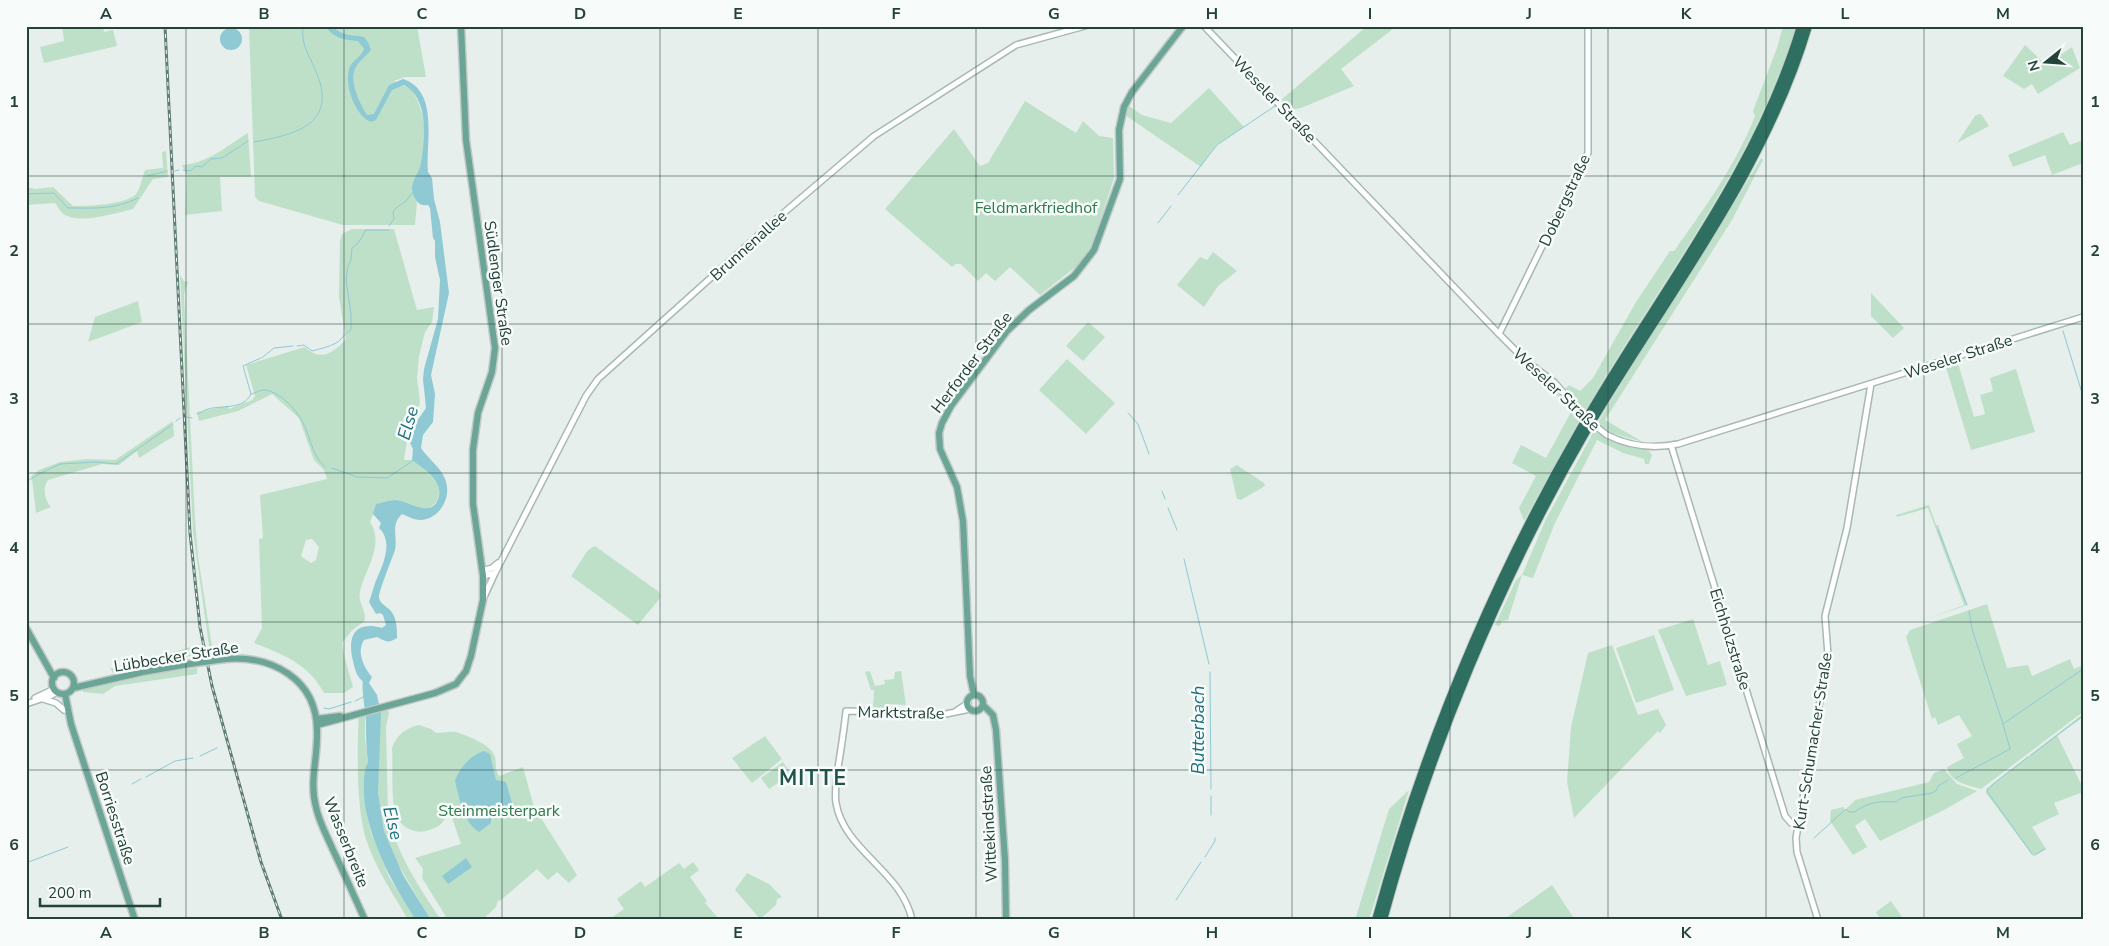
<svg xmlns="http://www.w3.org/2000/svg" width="2109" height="946" font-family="'Nunito Sans',sans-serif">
<rect width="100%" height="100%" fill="#e6efeb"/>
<path fill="#bfe0c8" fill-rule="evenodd" d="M62 26H103L104 32 113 30 117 46 44 63 40 47 64 41Z
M249 26H417L426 77H405L394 81 411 89C425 108 428 142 421 166 417 179 408 190 417 203L415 225H343L259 201 255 197Z
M1367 26H1390L1393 29 1341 69 1354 86 1301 108 1290 110 1281 100Z
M1783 26H1796C1753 167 1658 284 1585 411L1565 389 1569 385 1580 391 1593 378 1636 302 1670 251H1674C1704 209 1736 165 1755 116L1753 111 1777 48Z
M2025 45 2046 65 2072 47 2080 68 2038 94 2032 84 2024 89 2003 76Z
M1209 88 1244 127 1216 145 1201 167 1125 115 1129 106 1142 115 1171 123Z
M1025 101 1076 133 1083 121 1099 136 1113 138 1114 178 1094 239 1088 252 1078 265 1040 295 1010 267 995 281 986 273 978 281 961 264H956L952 267 885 209 954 129 980 166 988 163Z
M1979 114 1982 115 1989 126 1957 143 1975 116Z
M2063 132 2070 145 2083 140V163L2052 175 2045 155 2013 167 2008 155Z
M248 133 251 177H220L222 211 185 215 187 176 182 165C207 164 228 145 248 133Z
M166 151 168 177 153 179 133 209C116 213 81 224 65 215 61 213 58 207 55 203L26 205V187L36 189 53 187 73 206C89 206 120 205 134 196 140 192 142 177 145 170L163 168 162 152Z
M1761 158 1763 160 1732 220 1605 420 1643 442 1612 433 1598 423C1650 333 1709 248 1761 158Z
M352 229H394L417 310 434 307 432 322 425 332 419 356 417 378 420 401 417 415 409 428 404 460H412C423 469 447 483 437 500 436 503 432 507 428 508 418 511 407 503 398 500 391 499 385 503 378 503L370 522C385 545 365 569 360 591 357 603 368 612 364 621 362 624 358 625 355 628 350 632 346 638 342 643L344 655 353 687 344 693H324C309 664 282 654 254 643L262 628 259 539 263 538 260 495 327 479 324 470 314 460 299 418 272 394 238 411 199 421 197 412 228 406 229 409 252 400 255 396 246 365 305 347C320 362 334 353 346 339L339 297 340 241 342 234ZM312 539 319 547 316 560 311 563 301 556 306 540Z
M1213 252 1237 271 1218 286 1204 307 1177 285 1200 257 1207 260Z
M180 275 184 281 188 282 184 295 195 519 198 556 213 653H210L193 532Z
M1871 293 1904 328 1893 338 1871 316Z
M138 301 142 322 88 342 95 317Z
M1088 322 1105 337 1083 361 1066 346Z
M1067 359 1115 403 1086 434 1039 390Z
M1957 360 1974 417 1985 414 1980 395 1993 391 1990 378 2016 369 2035 432 1971 450 1945 364Z
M1559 390 1581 417 1524 521 1519 508 1536 476 1512 463 1521 445 1546 458 1571 412 1556 394Z
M173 421 174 436 139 458 137 451 119 465 102 464 48 480C42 488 45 500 51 507L36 513 32 479 31 476 39 470 60 462 87 459 115 460Z
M1594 431C1612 443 1628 447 1649 451L1652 455 1649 464H1645L1644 459 1623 453 1597 440 1555 523 1533 578 1522 575 1508 620 1502 621 1500 626 1495 625 1516 580 1522 575 1545 521Z
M1237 465 1264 483 1265 486 1241 500 1237 499 1230 469Z
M1929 505 1936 525H1938L1967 605 1927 619 1964 605 1928 508 1897 517 1896 515Z
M595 546 659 592 660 598 638 625 571 576 588 550Z
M1987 604 2007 668 2028 665 2032 676 2070 659 2074 669 2083 665V712L1981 789C1967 785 1950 782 1947 767L1964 758 1957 744 1972 736 1959 715 1938 725 1935 717 1932 719 1906 637 1910 630Z
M1693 619 1708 665 1720 661 1727 685 1686 696 1658 630Z
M1654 635 1674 690 1636 703 1616 648Z
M1612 645 1638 715 1658 709 1666 725 1660 733 1658 731 1574 818 1567 782 1571 727 1588 653Z
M191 647 194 655 113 673 110 668H117Z
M197 668V674L115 686 103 694 83 692V690L163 672Z
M870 671 875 686 885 684 884 680 894 679 895 672 901 671 906 705 890 704 889 709 873 708 874 690H871L865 672Z
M386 706 389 713 386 727 388 814C397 855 418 885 441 920H432L427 914 395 859 384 831 378 792 380 707Z
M365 711V739L368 762 365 771V806L371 832 389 877 416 920H408C394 895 376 869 367 842 356 812 357 745 359 712Z
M2083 714V717L2057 735 2083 788V792L2054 803 2059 814 2032 827 2046 849 2033 856 1986 793V789Z
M419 725 431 729 436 733C442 733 450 731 456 732 468 736 491 744 495 757 497 765 494 767 499 776L523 767 534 807 577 875 569 883 557 872 548 880 537 869 500 901 498 900 496 907 482 920H448L422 878 423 869 415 858 461 844 449 809C444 823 441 827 426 831 413 834 399 826 395 813 391 797 393 766 392 748 397 734 406 728 419 725Z
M765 736 782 759 752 783 732 758Z
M783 762 791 774 769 789 761 778Z
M1944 769 1957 784 1977 791 1944 810 1880 841 1865 819 1855 826 1867 847 1853 855 1830 821 1831 810 1843 807 1845 810 1855 800 1929 782 1934 773Z
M1409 790 1369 920H1355L1389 809Z
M693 862 699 870 690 877 707 901 705 903 720 920H614L613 917 624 909 617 899 641 881 645 887 679 863 684 869Z
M747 873 769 884 782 897 777 899 776 905 760 919 735 890Z
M1552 885 1575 920H1503Z
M1891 901 1904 920H1881L1876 912Z"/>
<path fill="#8ec9d4" d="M325 26H333C340 36 353 35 364 37L368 42 371 50C366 56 358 62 355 69 349 82 360 104 367 115L374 114 389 85 403 79C440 91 425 144 428 172L432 178 434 199 440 222 449 293 431 375 435 394 433 422 423 435 421 448C429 460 446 471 447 487 449 502 437 520 420 520 414 520 407 516 402 514 390 525 398 537 395 550 392 559 378 593 379 598 380 604 388 607 391 611 397 619 397 629 397 638 388 644 385 641 377 637L364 640C356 652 364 668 372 677L369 683 377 695 381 714 378 792 384 831 403 875 431 920H416C393 885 373 848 365 806 364 796 363 781 365 771 365 767 368 764 368 761 366 748 366 736 366 723 366 714 361 688 363 682 362 680 360 679 358 676 356 673 354 666 353 661 347 637 354 620 382 628L386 625 383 615 380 613 376 614 369 602C372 594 374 584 378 576 384 562 393 541 379 528L381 523 373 514 376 504C381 503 389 500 395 500 408 500 433 521 439 496 442 479 423 469 412 460L413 449 409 441 410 435 413 427 426 408 423 379 424 369 438 319 440 280 435 257V241L433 238 430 208 428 205C418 207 413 198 412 189 412 179 420 172 421 163 425 139 429 98 404 85L392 90 376 120 371 122C355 116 343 83 350 67 353 60 361 57 364 49L358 41C345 40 333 38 325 26Z
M220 39a11 11 0 1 1 22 0a11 11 0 1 1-22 0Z
M484 751 490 754 496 780 506 782 512 803 508 810 496 811 491 817V823L479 832C462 820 460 800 455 781 459 768 471 755 484 751Z
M466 858 472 867 448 884 442 876Z"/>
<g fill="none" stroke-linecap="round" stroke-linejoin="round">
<path stroke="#8ec9d4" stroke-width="1" d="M254 142C299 134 339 123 315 69 308 53 301 45 303 26
M183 170 190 171 196 166 202 167 211 159 222 158 248 141
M175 171 179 170
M147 176 167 171
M26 194 54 193 68 208C93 208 114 210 138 198
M1178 195 1217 145 1275 106
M1158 223 1171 206
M389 226 394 219 393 212 396 208 406 201 413 192
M2063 331 2083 396
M297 346 304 345 312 351C319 349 329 347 336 343 342 340 344 333 351 330V314L346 280 348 266 351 260 352 248 359 242 366 230H389
M251 394 243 366 263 357 274 348 293 346
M1128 413 1138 424 1149 454
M197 414C201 413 204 410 208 409 223 405 243 410 251 394 256 393 261 389 266 390 278 392 293 406 299 416 311 433 309 452 325 467
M186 417 192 418
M176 421 180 418
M332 468 357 477 387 478 414 460
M26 482 39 474 60 464 96 462 116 464 172 425
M1162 491 1165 499
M1168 508 1177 530
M1938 530 1967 605
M1184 559 1209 664
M1969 611 1972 629 2003 724
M1210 672 1211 789
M355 701 365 696
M324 708 329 709 351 702
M2031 755 2083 716
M200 756 217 748
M2028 757 1993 784 1987 791 2032 854
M146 777 175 761 193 758
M1956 778 2010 749 2003 724 2083 669
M132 784 141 779
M1211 796V815
M1814 838 1846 809 1849 812H1855C1867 802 1880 801 1896 802L1901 798 1932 793 1936 791 1938 786 1948 780
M2035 855 2045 849
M1205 857 1215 841V838
M26 863 68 847
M1176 900 1201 862"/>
<g stroke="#a8b8b2" stroke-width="8">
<path id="minor" d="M1204 26 1499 334 1525 360 1555 383 1575 406
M1499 334 1588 153V26
M1607 435C1631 447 1653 449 1678 444L2083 317
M1671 445 1785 816 1791 823 1798 826
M482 571 492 568 498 563
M483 576 495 573 586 396 598 379 773 222 874 136 1016 45 1085 26
M484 597 495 573
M35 698 54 689
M43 699 56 703 64 710
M26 704 50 696 57 692
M956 711 968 703
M912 920C902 871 844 851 836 803 834 791 837 780 838 768 841 749 844 730 846 711L946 714 970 709
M1818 920 1797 852 1796 838 1828 655 1825 616 1847 528 1871 384"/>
</g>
<g stroke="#c2cac8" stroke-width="9">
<path id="major" d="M26 628 54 678
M225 659C272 655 317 679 317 731 318 757 309 782 316 807 319 822 327 836 333 850 344 873 354 896 365 920
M52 683a11 11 0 1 1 22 0a11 11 0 1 1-22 0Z
M73 688 143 672 189 664
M65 694 71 724 135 920
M974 695 970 676 963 521 957 487 940 449 939 433 942 423 951 406 1007 331 1029 310 1074 276 1094 250 1120 179 1119 130 1124 107 1132 92 1183 26
M967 703a8 8 0 1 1 16 0a8 8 0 1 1-16 0Z
M983 705 993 715 996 730 1005 860 1006 920
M317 719 340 716
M317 725 435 693 456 684 466 671 471 656 483 600V576L473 504V450L478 413 492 372 495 348 466 140 461 26"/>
</g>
<g stroke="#c2cac8" stroke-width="10">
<path id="highway" d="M1376 920C1423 749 1492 582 1581 428 1656 296 1757 174 1801 26
M1383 920C1429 751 1500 579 1588 428 1665 298 1765 172 1808 26"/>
</g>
<use href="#minor" stroke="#fff" stroke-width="5"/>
<use href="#major" stroke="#6aa596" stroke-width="6"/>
<use href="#highway" stroke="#2f6f62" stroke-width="8"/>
<g stroke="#5f7d75" stroke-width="3">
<path id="rail" d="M165 26 190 533 200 627 212 686 261 862 282 920"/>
</g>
<use href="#rail" stroke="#f7fbf9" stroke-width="1" stroke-dasharray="4" stroke-linecap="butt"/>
<g stroke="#a8b8b2" stroke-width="8" stroke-linecap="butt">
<path id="minor-bridge" d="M1575 406 1589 421 1607 435"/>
</g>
<g stroke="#c2cac8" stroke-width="9" stroke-linecap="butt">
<path id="major-bridge" d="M189 664 225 659"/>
</g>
<use href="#minor-bridge" stroke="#fff" stroke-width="5"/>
<use href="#major-bridge" stroke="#6aa596" stroke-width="6"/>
</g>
<path fill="none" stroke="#24423a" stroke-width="1" stroke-opacity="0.55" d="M186 26V920M344 26V920M502 26V920M660 26V920M818 26V920M976 26V920M1134 26V920M1292 26V920M1450 26V920M1608 26V920M1766 26V920M1924 26V920M26 176H2083M26 324H2083M26 473H2083M26 622H2083M26 770H2083"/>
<g text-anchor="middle" stroke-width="5" stroke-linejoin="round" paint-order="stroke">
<g font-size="16" fill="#24423a" stroke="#f7fbf9">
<text transform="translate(1275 99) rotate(46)" y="6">Weseler Straße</text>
<text transform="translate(1564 200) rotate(-65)" y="6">Dobergstraße</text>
<text transform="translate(748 245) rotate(-42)" y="6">Brunnenallee</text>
<text transform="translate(499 283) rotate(82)" y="6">Südlenger Straße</text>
<text transform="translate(1958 356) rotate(-18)" y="6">Weseler Straße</text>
<text transform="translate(971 362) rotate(-53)" y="6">Herforder Straße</text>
<text transform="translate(1557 389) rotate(43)" y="6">Weseler Straße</text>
<text transform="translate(1731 639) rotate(73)" y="6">Eichholzstraße</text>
<text transform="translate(176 656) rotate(-9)" y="6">Lübbecker Straße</text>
<text transform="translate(901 712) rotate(1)" y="6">Marktstraße</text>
<text transform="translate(1812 741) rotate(-81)" y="6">Kurt-Schumacher-Straße</text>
<text transform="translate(116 818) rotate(72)" y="6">Borriesstraße</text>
<text transform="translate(988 824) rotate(-93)" y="6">Wittekindstraße</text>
<text transform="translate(347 842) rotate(68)" y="6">Wasserbreite</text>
</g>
<g font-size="16" fill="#2d7a4b" stroke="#f7fbf9">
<text x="1036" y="213">Feldmarkfriedhof</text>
<text x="499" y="816">Steinmeisterpark</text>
</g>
<g font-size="18" font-style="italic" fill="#1c6f80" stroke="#f7fbf9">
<text transform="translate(408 423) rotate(-74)" y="6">Else</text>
<text transform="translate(1198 730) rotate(-90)" y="6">Butterbach</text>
<text transform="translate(393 823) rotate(76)" y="6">Else</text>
</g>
<g font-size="21" font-weight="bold" letter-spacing="1" fill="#1f5548" stroke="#f7fbf9">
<text x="813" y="785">MITTE</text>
</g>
</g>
<rect width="2109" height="946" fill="none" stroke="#f7fbf9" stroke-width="55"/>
<g transform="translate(2046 62) rotate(253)" stroke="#f7fbf9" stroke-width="4" paint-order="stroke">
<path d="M0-4L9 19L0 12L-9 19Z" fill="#24423a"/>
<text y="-8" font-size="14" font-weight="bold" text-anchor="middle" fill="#24423a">N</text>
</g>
<path d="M40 898v8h120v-8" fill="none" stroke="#24423a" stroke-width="2.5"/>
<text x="48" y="898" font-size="15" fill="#24423a" stroke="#f7fbf9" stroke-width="4" paint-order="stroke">200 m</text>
<rect x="28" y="28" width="2054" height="890" fill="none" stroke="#24423a" stroke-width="2"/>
<g font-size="16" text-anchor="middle" font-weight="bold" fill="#24423a">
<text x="106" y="19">A</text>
<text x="264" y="19">B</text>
<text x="422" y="19">C</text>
<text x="580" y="19">D</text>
<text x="738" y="19">E</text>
<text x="896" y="19">F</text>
<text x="1054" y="19">G</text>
<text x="1212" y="19">H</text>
<text x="1370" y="19">I</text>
<text x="1529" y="19">J</text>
<text x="1686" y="19">K</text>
<text x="1845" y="19">L</text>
<text x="2003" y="19">M</text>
<text x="14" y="107">1</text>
<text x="2095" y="107">1</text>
<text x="14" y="256">2</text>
<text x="2095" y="256">2</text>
<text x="14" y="404">3</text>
<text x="2095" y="404">3</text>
<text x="14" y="553">4</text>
<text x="2095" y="553">4</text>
<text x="14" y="701">5</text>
<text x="2095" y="701">5</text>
<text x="14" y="850">6</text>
<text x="2095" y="850">6</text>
<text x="106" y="938">A</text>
<text x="264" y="938">B</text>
<text x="422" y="938">C</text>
<text x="580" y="938">D</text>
<text x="738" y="938">E</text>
<text x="896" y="938">F</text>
<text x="1054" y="938">G</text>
<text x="1212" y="938">H</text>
<text x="1370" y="938">I</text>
<text x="1529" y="938">J</text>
<text x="1686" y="938">K</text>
<text x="1845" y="938">L</text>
<text x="2003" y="938">M</text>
</g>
</svg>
